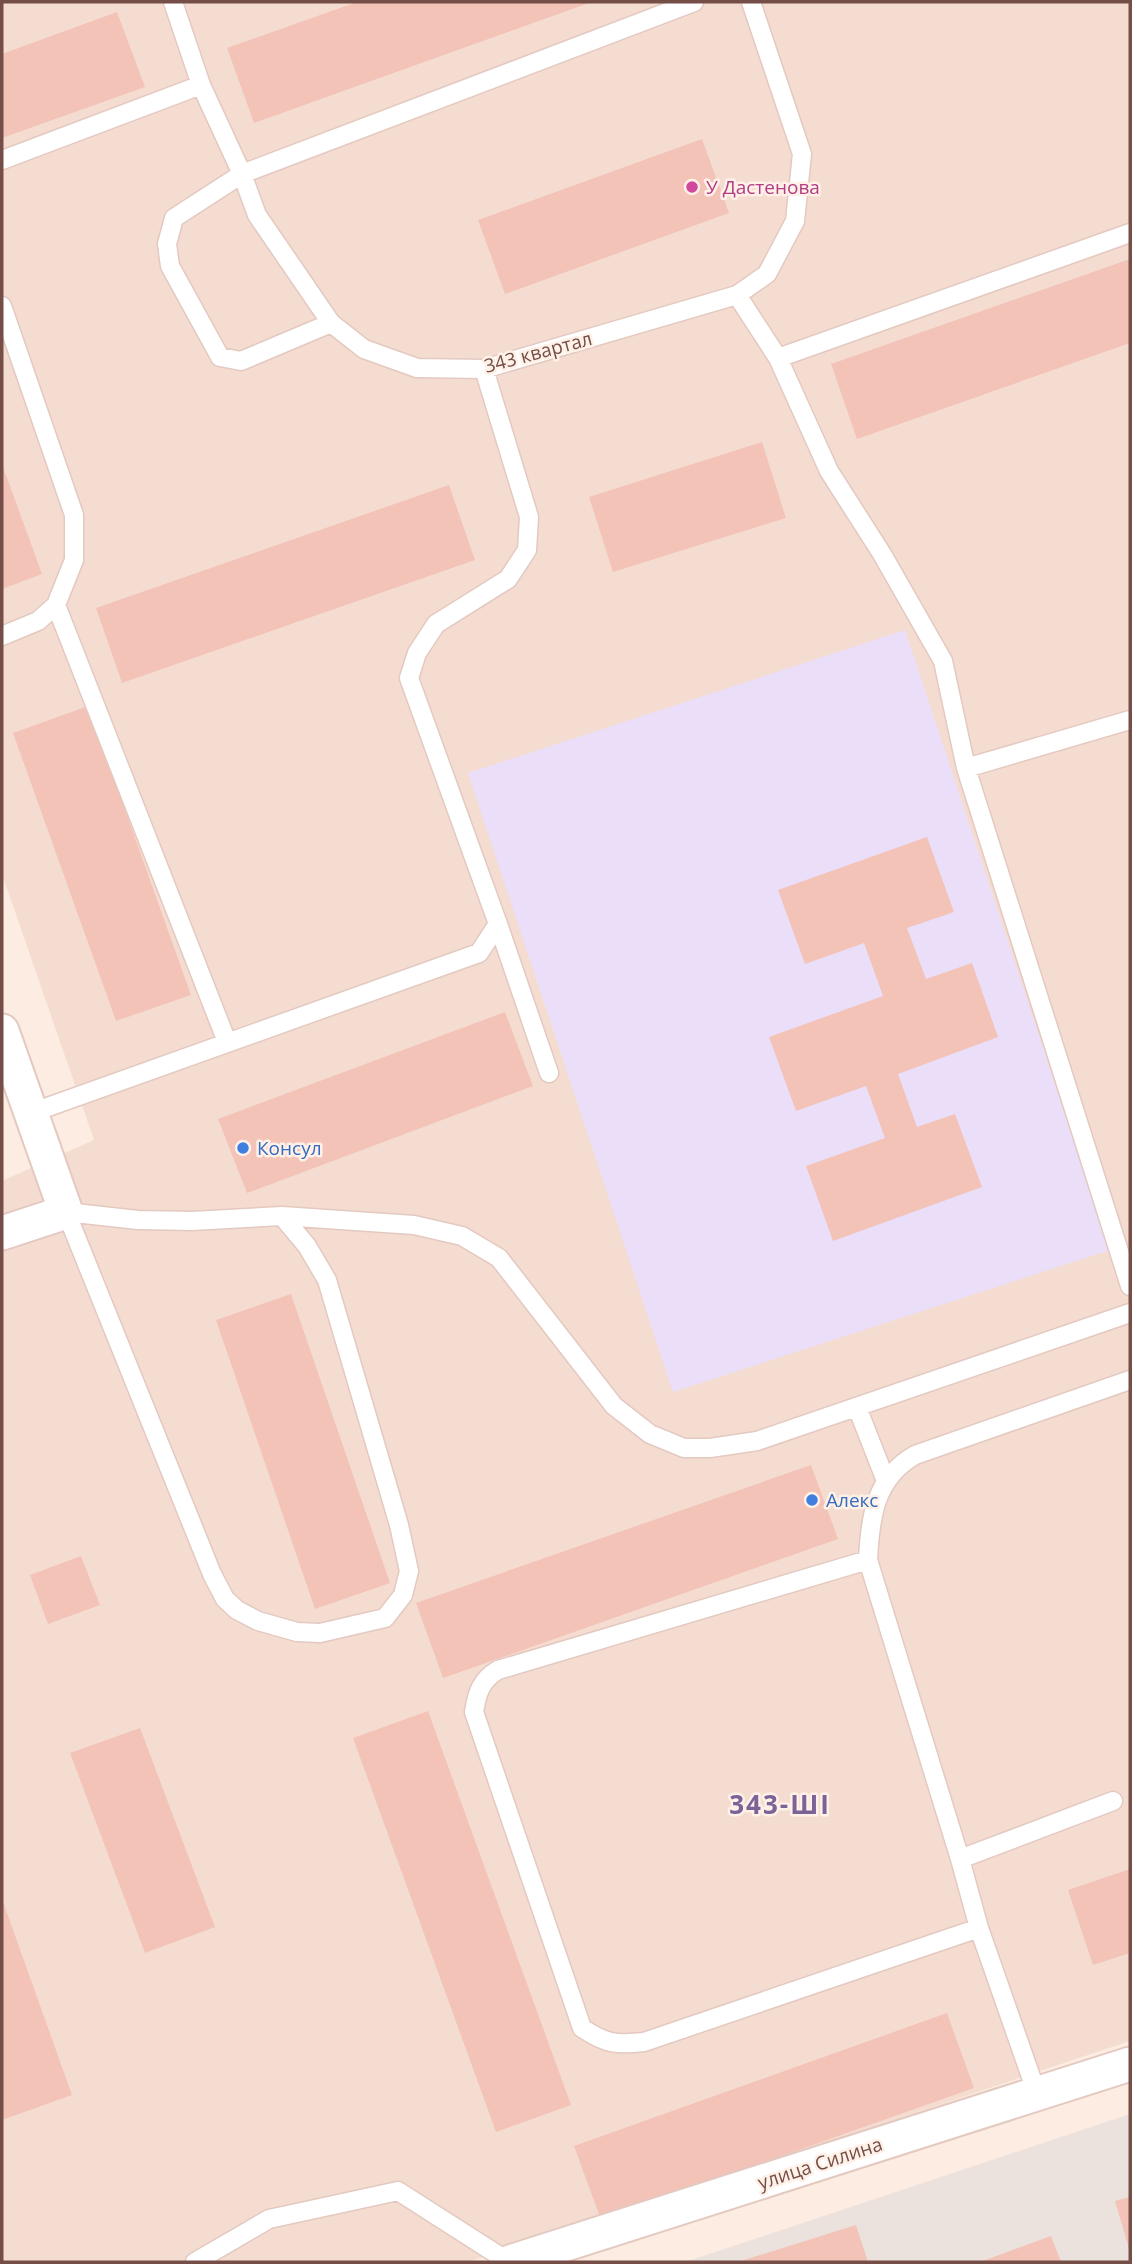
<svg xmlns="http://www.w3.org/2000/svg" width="1132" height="2264" font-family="'Open Sans',sans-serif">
<rect width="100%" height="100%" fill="#fdece1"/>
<path fill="#f5dcd0" d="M2 2H1130V2041L468 2262H2V1181L94 1140 2 874Z"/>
<path fill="#ebe1dd" d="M1130 2114V2262H685Z"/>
<path fill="#eadef9" d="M905 630 1110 1250 673 1392 468 773Z"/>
<path fill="#f3c3b8" d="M357 2H592L254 123 227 48Z
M117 12 145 87 2 138V54Z
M702 139 729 213 505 294 478 220Z
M1130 259V343L857 439 831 364Z
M762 442 786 518 613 572 589 497Z
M2 464 42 574 2 589Z
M449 485 475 560 122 683 96 608Z
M88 706 191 995 116 1021 13 733Z
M927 837 954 912 907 928 926 979 972 963 998 1037 898 1074 917 1127 955 1114 982 1187 833 1241 806 1166 885 1138 866 1086 796 1111 769 1037 883 996 864 943 805 964 778 890Z
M505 1012 533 1086 247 1193 218 1119Z
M291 1294 390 1583 315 1609 216 1320Z
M811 1465 838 1539 443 1678 416 1603Z
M81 1556 100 1605 48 1624 30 1575Z
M428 1711 571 2105 496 2132 353 1738Z
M140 1728 215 1927 145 1953 70 1753Z
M1130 1869V1953L1093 1965 1068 1890Z
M2 1899 72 2095 2 2120Z
M947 2013 974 2088 601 2220 574 2146Z
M1130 2197V2252L1115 2201Z
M856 2225 868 2262H738Z
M1051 2236 1061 2262H980Z"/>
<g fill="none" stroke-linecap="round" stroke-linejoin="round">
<g stroke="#e3c9c0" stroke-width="21">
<path id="lane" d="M173 2 201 85 242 174 257 215 331 323 364 349 417 368 484 369 737 295 767 274 795 221 802 154 751 2
M2 160 201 85
M737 295 778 358 829 471 882 554 943 661 966 768 1130 1286
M2 306 74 515V560L56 605 38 621 2 636
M331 323 241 361 220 357 170 266 167 244 174 218 242 174 694 2
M778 358 1130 233
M56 605 227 1042
M966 768 1130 720
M498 924 549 1073
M31 1113 479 953 498 924 409 678 417 653 436 624 508 579 527 550 529 517 484 369
M282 1216 307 1246 327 1280 399 1525 409 1571 403 1595 385 1618 320 1633 297 1632 258 1621 237 1610 225 1599 212 1574 66 1212 138 1220 192 1221 282 1216 414 1225 462 1236 499 1258 614 1406 650 1434 684 1448H710L757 1441 1130 1313
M857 1407 886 1481
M868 1560C870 1517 875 1478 915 1455L1130 1380
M960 1859 868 1560 498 1670C481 1680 477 1693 474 1712L582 2028C606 2044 616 2045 644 2042L979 1928 1037 2094
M979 1928 960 1859 1113 1801
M195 2262 269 2219 398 2191 509 2262"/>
</g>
<g stroke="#e3c9c0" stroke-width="37">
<path id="street" d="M2 1031 66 1212 2 1233
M510 2262 1130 2064"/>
</g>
<use href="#lane" stroke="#fff" stroke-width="18"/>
<use href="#street" stroke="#fff" stroke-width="33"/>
</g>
<circle fill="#d1479c" stroke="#fff1e8" stroke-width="2.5" cx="692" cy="187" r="7"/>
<g fill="#3f7fe0" stroke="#fff1e8" stroke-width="2.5">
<circle cx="243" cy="1148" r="7"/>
<circle cx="812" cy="1500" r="7"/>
</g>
<g text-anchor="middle" stroke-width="5" stroke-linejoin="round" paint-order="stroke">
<g font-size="19" fill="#b23c85" stroke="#fff1e8" text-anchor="start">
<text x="706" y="194">У Дастенова</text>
</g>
<g font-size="19" fill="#754e47" stroke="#fff1e8">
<text transform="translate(538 352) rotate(-15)" y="7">343 квартал</text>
<text transform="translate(820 2163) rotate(-18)" y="7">улица Силина</text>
</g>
<g font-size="19" fill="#366cbe" stroke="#fff1e8" text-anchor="start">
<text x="257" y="1155">Консул</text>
<text x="826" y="1507">Алекс</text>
</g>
<g font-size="26" font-weight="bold" letter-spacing="2" fill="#7b6398" stroke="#fff1e8">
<text x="780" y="1814">343-ШІ</text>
</g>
</g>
<rect width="1132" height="2264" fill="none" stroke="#754e47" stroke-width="7"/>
</svg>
